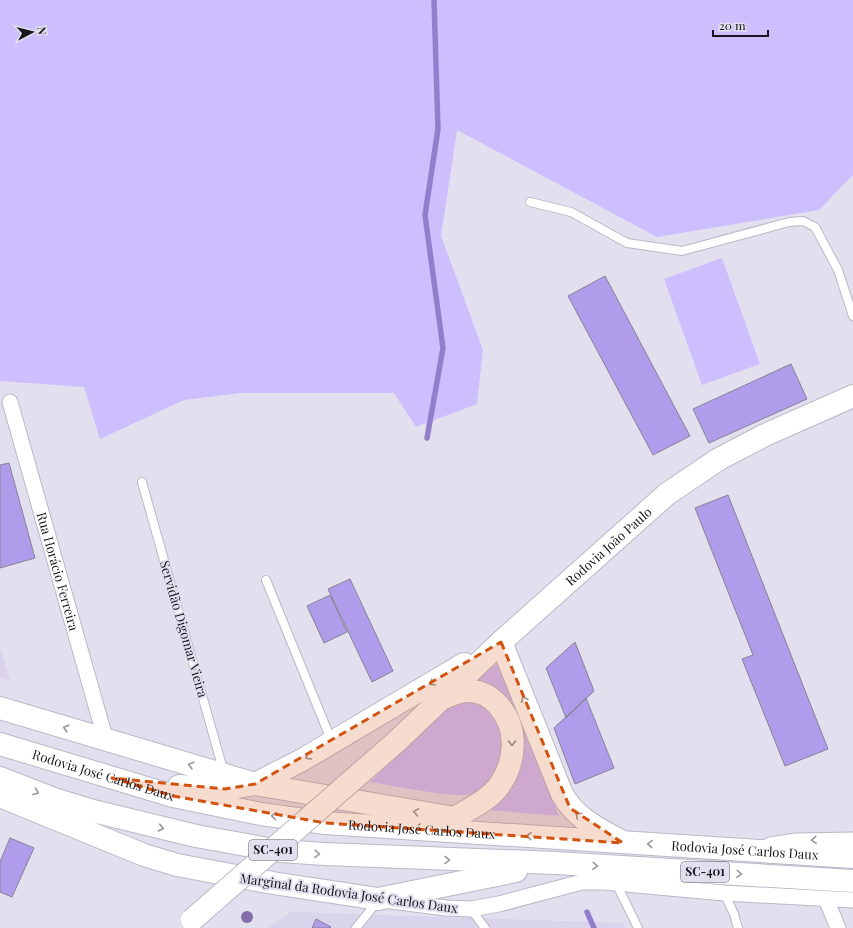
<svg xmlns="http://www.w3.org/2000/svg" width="853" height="928" font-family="'Playfair Display',serif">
<rect width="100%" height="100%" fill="#e2dfef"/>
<path fill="#d9d4ec" d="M0 647 10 681 0 678Z
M291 912 623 923 625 928H268Z"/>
<path fill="#cdbffe" d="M0 0H853V175L819 210 657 237 457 130 441 236 483 350 477 404 416 427 394 393H241L184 400 100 439 84 387 0 381Z
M722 258 760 364 702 385 664 279Z
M497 664 559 816 489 810C502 801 507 793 514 778L487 685 474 680Z
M460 700C466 701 474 700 479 702 481 703 484 706 486 707 512 728 505 785 471 794 455 799 391 785 370 782L450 704Z"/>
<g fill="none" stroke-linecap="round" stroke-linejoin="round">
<path stroke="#927fcc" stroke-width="5.5" d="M427 438 443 348 425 215 438 129 434 0
M587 912 594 928"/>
</g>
<path fill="#af9ceb" stroke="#868392" d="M605 276 690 436 653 455 568 296Z
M791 364 807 399 709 443 693 409Z
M9 463 35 558 0 568V465Z
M728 495 828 749 785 766 742 659 753 655 695 508Z
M350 579 393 671 372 682 328 589Z
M330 595 347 632 324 643 307 606Z
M575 642 594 691 566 718 546 668Z
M586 698 614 768 575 784 554 728Z
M10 838 34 848 12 897 0 892V862Z
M316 919 331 927 330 928H312Z"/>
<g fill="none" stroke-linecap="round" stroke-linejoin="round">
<g stroke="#bab8c7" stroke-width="10">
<path id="lane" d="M530 202 571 212 627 243 682 251 789 222 803 221 815 227 838 270 853 316
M142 482 224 773
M266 580 332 742
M616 883 638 928
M724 893 734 914 738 928
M471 909 485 928
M356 928 377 902"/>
</g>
<g stroke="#bab8c7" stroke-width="17">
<g id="street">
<path id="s1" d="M10 402 106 741"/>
<path d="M770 845 796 841 853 840"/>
<path d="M826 899 838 928"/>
<path d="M391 901 446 908 471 909 499 904 582 882H604L724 893 853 900"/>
</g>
</g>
<g stroke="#bab8c7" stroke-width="24">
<g id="secondary">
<path d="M0 708 255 784 455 818C469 809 489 800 499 786 516 762 519 728 498 705 490 696 481 691 469 691 458 690 447 697 437 701"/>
<path id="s2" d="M396 742 501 642 667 494 719 459 765 435 853 396"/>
<path d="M255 784 302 760 464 664"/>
<path d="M0 796 144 855 177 865 273 883 378 899"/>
</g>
</g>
<g stroke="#bab8c7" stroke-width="24">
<g id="highway">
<path d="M501 642 562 794C576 818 595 827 619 840"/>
<path id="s3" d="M0 744 173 796 261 814 325 823 853 857"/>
<path d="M0 778 54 799 93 811 196 836 280 851 325 854 556 863 853 881"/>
<path d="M179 786 225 789 255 784"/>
<path d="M378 899 516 871"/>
</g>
</g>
<use href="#lane" stroke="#fff" stroke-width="8"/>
<use href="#street" stroke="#fff" stroke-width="15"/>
<use href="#secondary" stroke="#fff" stroke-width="22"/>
<use href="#highway" stroke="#fff" stroke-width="22"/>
<g stroke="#bab8c7" stroke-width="24" stroke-linecap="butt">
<path id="secondary-bridge" d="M192 920 396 742"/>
</g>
<use href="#secondary-bridge" stroke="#fff" stroke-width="22"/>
</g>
<circle fill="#846ea8" cx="247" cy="917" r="6"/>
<defs><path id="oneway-chevron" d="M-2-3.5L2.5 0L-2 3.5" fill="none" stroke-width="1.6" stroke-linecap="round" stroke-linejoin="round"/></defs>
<g stroke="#979699">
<use href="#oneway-chevron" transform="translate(432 683) rotate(149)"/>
<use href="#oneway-chevron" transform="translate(524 699) rotate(-112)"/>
<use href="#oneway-chevron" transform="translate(66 728) rotate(-163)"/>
<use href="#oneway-chevron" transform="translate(512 743) rotate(90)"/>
<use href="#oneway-chevron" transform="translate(308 757) rotate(150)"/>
<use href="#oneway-chevron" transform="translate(191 765) rotate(-164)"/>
<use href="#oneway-chevron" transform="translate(36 792) rotate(21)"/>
<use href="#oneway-chevron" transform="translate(416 812) rotate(-170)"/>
<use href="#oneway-chevron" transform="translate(578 815) rotate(-141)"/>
<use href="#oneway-chevron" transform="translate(274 816) rotate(-172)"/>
<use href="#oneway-chevron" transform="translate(161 828) rotate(13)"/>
<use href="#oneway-chevron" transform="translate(529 836) rotate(-176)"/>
<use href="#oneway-chevron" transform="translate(814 840) rotate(177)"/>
<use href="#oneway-chevron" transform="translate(650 844) rotate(-177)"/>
<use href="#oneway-chevron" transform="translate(317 854) rotate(4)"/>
<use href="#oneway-chevron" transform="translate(447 860) rotate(2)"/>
<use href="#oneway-chevron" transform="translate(595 866) rotate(3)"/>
<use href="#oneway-chevron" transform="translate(739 874) rotate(3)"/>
</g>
<path fill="#d3520e" fill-opacity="0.2" stroke="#d3520e" stroke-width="3" stroke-dasharray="8 5" stroke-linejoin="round" d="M501 642 570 808 623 843 325 823 173 796 112 778 225 789 255 784Z"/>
<g text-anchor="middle" stroke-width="4" stroke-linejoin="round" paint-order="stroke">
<g fill="#e2dfef" stroke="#54525b" stroke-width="1">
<rect x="249" y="840" width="48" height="20" rx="3"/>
<rect x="681" y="862" width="48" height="20" rx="3"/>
</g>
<g font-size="12" font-weight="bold" fill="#17161c">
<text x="273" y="854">SC-401</text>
<text x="705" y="876">SC-401</text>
</g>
<g font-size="13" fill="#17161c" stroke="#e2dfef">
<text dy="5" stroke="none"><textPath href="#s2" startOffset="289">Rodovia João Paulo</textPath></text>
<text dy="5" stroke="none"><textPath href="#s1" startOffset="176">Rua Horácio Ferreira</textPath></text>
<text transform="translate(184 629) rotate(74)" y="5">Servidão Digomar Vieira</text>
<text dy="5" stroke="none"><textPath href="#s3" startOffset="108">Rodovia José Carlos Daux</textPath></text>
<text dy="5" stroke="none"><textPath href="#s3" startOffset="432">Rodovia José Carlos Daux</textPath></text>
<text dy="5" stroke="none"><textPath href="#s3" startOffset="756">Rodovia José Carlos Daux</textPath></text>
<text transform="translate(349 893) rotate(8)" y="5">Marginal da Rodovia José Carlos Daux</text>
</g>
</g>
<g transform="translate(32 32) rotate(83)" stroke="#e2dfef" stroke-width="3" paint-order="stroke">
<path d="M0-3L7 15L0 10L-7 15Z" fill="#17161c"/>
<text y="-6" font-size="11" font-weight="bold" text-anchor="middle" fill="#17161c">N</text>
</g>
<path d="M713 30v6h55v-6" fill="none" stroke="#17161c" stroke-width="2"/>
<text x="719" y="30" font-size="12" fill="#17161c" stroke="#e2dfef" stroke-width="3" paint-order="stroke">20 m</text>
</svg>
